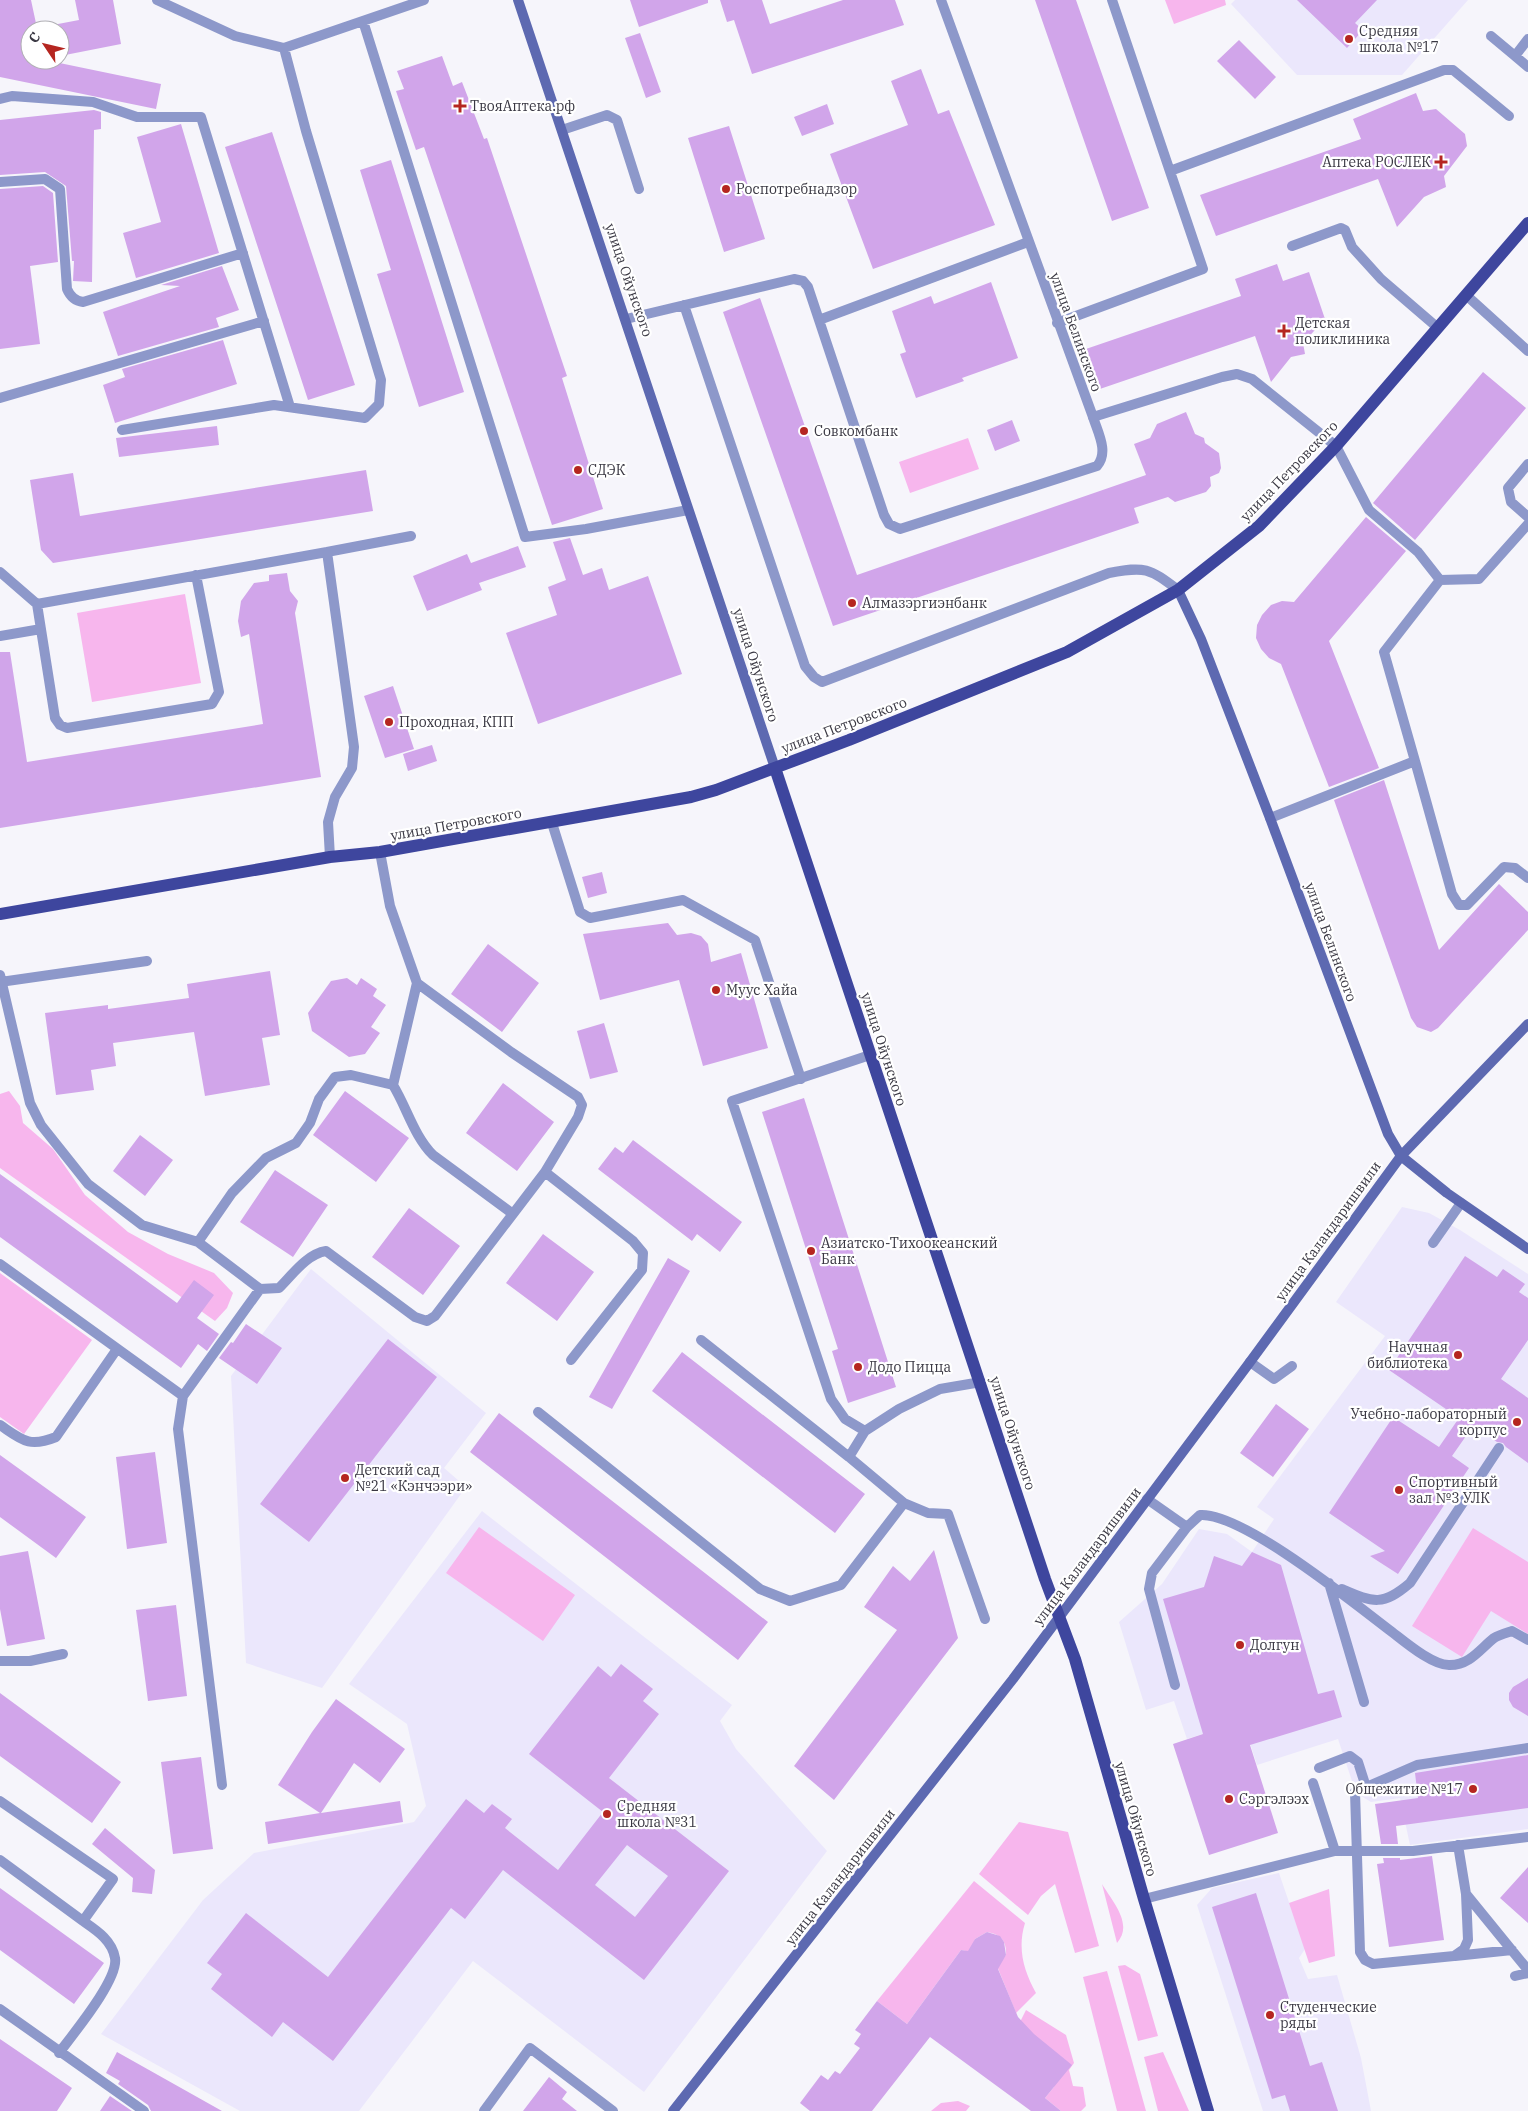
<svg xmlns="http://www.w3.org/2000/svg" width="1528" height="2111" font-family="'IBM Plex Serif',serif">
<rect width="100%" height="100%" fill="#f6f5fb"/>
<path fill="#ebe7fc" d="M1235 0H1468L1402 75H1297L1231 4Z
M1402 1207 1429 1213 1460 1230 1528 1274V1829L1410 1845 1400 1798 1371 1802 1356 1793 1338 1739 1257 1765 1243 1721 1187 1739 1174 1701 1146 1710 1119 1622 1162 1584 1199 1529 1227 1534 1252 1552 1274 1519 1257 1507 1385 1336 1336 1302Z
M311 1269 486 1413 444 1468 466 1487 322 1688 246 1663 231 1376Z
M482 1511 732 1705 720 1721 736 1749 827 1851 644 2092 473 1961 359 2111H240L101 2034 203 1900 254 1853 414 1822 426 1806 407 1724 349 1684Z
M1279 1873 1305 1949 1299 1958 1308 1979 1337 1975 1361 2058 1371 2111H1263L1197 1905 1212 1888Z"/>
<path fill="#f7b6ed" d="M1165 0H1225L1226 5 1174 24Z
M968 438 979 469 910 493 899 462Z
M185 594 201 683 92 702 77 613Z
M9 1091 20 1106 23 1123 53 1149 85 1195 128 1232 168 1254 214 1273 233 1293 227 1308 215 1321 0 1168V1094Z
M0 1273 92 1340 24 1434 0 1417Z
M479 1527 575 1595 543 1641 446 1573Z
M1473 1528 1528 1562V1634L1491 1611 1462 1657 1412 1626Z
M1019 1822 1068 1832 1099 1946 1075 1953 1055 1884 1041 1896 1028 1915 979 1874Z
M974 1881 1025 1923C1017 1949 1024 1971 1036 1993L1016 2013 997 1966 1006 1955C1007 1942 1001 1934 987 1932L975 1939 971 1952 961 1950 907 2024 877 2001Z
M1102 1884C1112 1901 1134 1924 1117 1943Z
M1329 1889 1335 1956 1309 1963 1289 1903Z
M1125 1965 1140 1974 1158 2036 1138 2041 1118 1966Z
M1107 1971 1146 2111H1117L1083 1977Z
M1026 2010 1066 2035 1074 2063 1069 2070 1073 2086 1083 2087 1086 2106 1081 2111H1061L1045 2098 1054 2087 1057 2067 1016 2030Z
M1163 2052 1189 2111H1158L1144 2057Z
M958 2101 970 2106 966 2111H931L941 2103Z"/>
<path fill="#d1a5ea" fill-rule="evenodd" d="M0 0H31L37 28 79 20 75 0H113L121 44 60 56V30H30V60H45L161 84 156 109 0 77Z
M630 0H708V3L639 27Z
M720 0H762L770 24 843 0H895L904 25 752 74 734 20 727 22Z
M1035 0H1076L1149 208 1112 221Z
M1297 0H1377L1355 23 1363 30 1347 48Z
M640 33 661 92 646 98 625 38Z
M1239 40 1276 77 1255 99 1217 61Z
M442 56 453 86 462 82 484 139 487 138 567 376 562 378 603 509 552 525 424 147 416 150 396 91 404 89 397 71Z
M921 69 938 114 949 110 995 225 873 269 830 154 908 125 891 81Z
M1416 93 1423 111 1436 109 1465 134 1467 146 1444 176 1446 187 1424 197 1397 227 1378 179 1216 236 1200 195 1361 139 1353 119Z
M827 104 834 124 802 136 794 117Z
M94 110 101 112V129L94 130 92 282 73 281 74 261H72L66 186 45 172 0 175V120Z
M181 124 219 253 136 278 123 233 161 222 137 137Z
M729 126 765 239 724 252 688 138Z
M272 132 355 385 308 400 225 147Z
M391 160 464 392 419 407 377 274 391 270 360 170Z
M43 186 53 193 58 262 30 266 40 344 0 349V189Z
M1277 264 1283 281 1309 272 1325 319 1303 343 1305 354 1291 357 1271 382 1255 336 1094 391 1080 351 1241 296 1235 279Z
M222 266 239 310 216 318 219 327 118 356 103 312 180 286 161 285Z
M991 282 1018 358 962 378 964 381 916 398 900 354 906 352 892 311 931 296 934 304Z
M760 298 857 575 1146 475 1134 444 1150 438 1157 424 1186 412 1195 434 1204 438 1205 443 1219 453 1221 468 1219 473 1210 477 1211 486 1206 492 1175 502 1168 497 1134 508 1139 523 833 626 723 312Z
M223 340 237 384 115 423 103 385 125 377 122 369Z
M1483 372 1526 408 1415 540 1373 503Z
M1012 420 1020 441 995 451 987 430Z
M217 426 219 445 119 457 116 438Z
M366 470 373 511 53 563 41 550 30 480 73 473 80 516Z
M1366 517 1406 551 1329 641 1379 768 1329 787 1281 664 1269 658 1261 649 1256 638 1257 625 1262 615 1271 605 1282 601 1294 602Z
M570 538 583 575 602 568 609 590 648 576 682 674 538 724 506 633 557 615 548 587 566 580 553 542Z
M518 546 526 567 479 583 482 590 427 611 413 576 467 554 471 563Z
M287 573 290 591 298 601 295 613 321 777 0 828V652H10L27 762 263 724 249 634 241 637 238 621 241 601 254 583 269 581V575Z
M393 686 414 749 385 758 364 696Z
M432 745 437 761 408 771 403 754Z
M1384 780 1439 950 1499 884 1528 912V930L1438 1028 1431 1032 1417 1027 1411 1018 1334 800Z
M602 872 607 893 588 898 582 877Z
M668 923 677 935 691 933 701 936 708 944 711 962 741 953 768 1048 703 1066 679 980 600 1000 583 934Z
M488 944 539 983 502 1032 451 994Z
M270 971 280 1035 262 1038 270 1085 205 1096 194 1032 113 1043 116 1066 91 1070 94 1090 56 1095 45 1013 108 1005V1009L189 998 187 984Z
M347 978 357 985 361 978 377 989 373 996 386 1005 371 1027 380 1033 365 1054 349 1057 312 1031 308 1013 331 981Z
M604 1023 618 1072 590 1079 577 1031Z
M503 1083 554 1122 517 1171 466 1133Z
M345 1091 409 1138 376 1182 313 1135Z
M804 1098 896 1387 848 1403 832 1351 838 1349 762 1112Z
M140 1135 173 1160 145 1196 113 1171Z
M633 1140 742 1222 720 1252 697 1234 692 1241 598 1169 615 1147 623 1153Z
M275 1170 328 1205 293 1257 240 1222Z
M0 1174 177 1303 194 1280 214 1295 197 1318 219 1334 207 1351 198 1344 181 1368 0 1237Z
M409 1208 460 1246 423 1295 372 1257Z
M543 1234 594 1272 557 1321 506 1283Z
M1465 1256 1497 1277 1503 1269 1525 1284 1519 1292 1528 1298V1340L1501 1379 1528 1398V1463L1506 1447 1503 1443 1497 1442 1473 1426 1452 1456 1469 1468 1398 1574 1370 1556 1385 1551 1329 1513 1393 1417 1439 1447 1459 1418 1389 1370Z
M668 1258 690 1271 612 1409 589 1397Z
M246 1324 282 1348 257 1384 219 1358 231 1342 233 1343Z
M388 1339 437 1377 309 1542 260 1504Z
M682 1352 865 1494 835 1533 652 1391Z
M1276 1404 1309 1429 1273 1477 1240 1453Z
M499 1413 768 1622 738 1660 470 1452Z
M155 1452 167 1543 127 1549 116 1457Z
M0 1455 86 1517 56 1558 0 1517Z
M934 1550 958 1638 834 1800 794 1766 897 1630 864 1607 893 1566 910 1581Z
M28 1551 45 1639 7 1646 0 1609V1556Z
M1252 1552 1281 1565 1318 1694 1334 1690 1342 1717 1250 1745 1278 1833 1209 1855 1173 1744 1203 1734 1163 1599 1204 1587 1214 1556 1242 1566Z
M176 1605 187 1696 148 1701 136 1610Z
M621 1664 653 1689 643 1701 659 1714 609 1778 729 1871 644 1980 503 1870 465 1919 451 1908 333 2061 283 2022 272 2037 211 1989 222 1974 207 1963 246 1913 328 1977 466 1799 484 1813 492 1804 512 1819 505 1828 558 1870 603 1812 529 1754 598 1666 611 1677ZM627 1845 668 1876 635 1917 595 1885Z
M1528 1678V1716L1513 1707 1509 1700V1693L1513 1687Z
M0 1693 121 1782 92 1823 0 1756Z
M336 1699 405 1749 380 1783 354 1763 321 1813 400 1801 403 1822 268 1844 265 1822 320 1813 278 1785 312 1732Z
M1528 1755V1808L1396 1826 1398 1844H1381L1375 1804 1418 1798 1415 1773Z
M201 1757 213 1849 173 1854 161 1762Z
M105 1828 155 1870 152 1894 132 1892 133 1878 92 1844Z
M1432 1856 1444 1940 1389 1947 1377 1864 1384 1863 1383 1858H1400V1860Z
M1528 1867V1923L1500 1898Z
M0 1888 104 1963 74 2004 0 1950Z
M1256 1893 1310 2066 1322 2062 1338 2111H1290L1285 2095 1272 2099 1212 1907Z
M987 1932 1000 1936 1004 1942 1006 1955 998 1969 1018 2017 1034 2034 1072 2065 1045 2098 1061 2111H1031L930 2037 872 2111H810L800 2103 821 2075 828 2080 835 2071 840 2074 860 2048 854 2044 861 2034 855 2030 877 2001 907 2024 961 1950 968 1951 975 1939Z
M0 2039 72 2088 57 2111H0Z
M117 2052 222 2111H151L148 2105 118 2084 120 2081 106 2073Z
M549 2077 567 2092 562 2099 577 2111H523Z
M110 2096 132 2111H100Z"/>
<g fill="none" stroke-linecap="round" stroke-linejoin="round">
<path stroke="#8d98ca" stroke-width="10" d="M157 0 235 36 284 48 424 0
M363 21 525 537 586 529 688 510
M1491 36 1515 56 1528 39
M1515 56 1528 67
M0 99 12 96 93 102 137 117H201L290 407
M562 130 607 115 617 120 639 189
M1170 171 1444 70H1453L1509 116
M0 182 45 179 60 189 67 289C70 296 75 301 83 302L243 253
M1292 246 1341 228 1345 230 1352 247 1381 279 1438 328
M1466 295 1528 351
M684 305 805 666 814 677 822 682 1109 573C1145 566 1149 568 1178 590
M626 319 794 279 803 281 808 287 884 515 889 524 900 529 1097 466C1109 452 1098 433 1093 417
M819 320 1028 242
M1057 323 1203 269 1112 0
M0 398 264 321
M122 430 274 405 365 418 379 404 381 380 306 131 284 48
M1336 446 1369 510 1418 552 1440 580
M1528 464 1508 488 1511 502 1528 517
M327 552 411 536
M0 572 37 604
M196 575 219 692 212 704 67 728 60 725 55 718 37 604 327 552 354 747 352 768 335 797 328 822 330 857
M0 636 41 629
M1415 761 1384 652 1440 580 1479 579 1528 524
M1270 818 1415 761 1452 894 1459 905H1467L1504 867 1515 868 1528 878
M552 823 580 912 590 918 683 900 755 940 801 1079
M380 852 390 906 417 983 393 1085C407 1108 414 1136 433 1155L513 1214
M0 975 30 1103 41 1125 88 1184 142 1225 198 1242 260 1289 279 1288C293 1274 307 1254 326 1251L415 1317 427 1321 435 1316 545 1172 578 1117 582 1105 578 1097 511 1052 417 983
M0 982 147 961
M545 1172 633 1241 643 1253 642 1270 571 1360
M198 1242 232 1193 266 1158 296 1143 310 1123 319 1099 335 1077 351 1075 393 1085
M1433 1243 1461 1203
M0 1264 183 1396 178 1429 222 1785
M701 1340 849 1457 865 1431 899 1409 940 1389 981 1382
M1250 1362 1274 1379 1292 1366
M183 1396 260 1289
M538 1412 760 1589 790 1601 841 1585 904 1503 849 1457
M0 1425C22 1440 29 1448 56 1437L117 1349
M865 1431 845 1419 831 1399 732 1101 870 1055
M1147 1499 1187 1527
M904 1503 928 1513 948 1514 985 1619
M1329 1583 1364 1702
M1342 1589C1374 1603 1383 1606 1410 1583L1499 1448
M0 1661H30L63 1654
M1175 1685 1149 1589 1152 1573 1187 1527 1200 1515C1242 1512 1355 1604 1392 1632 1405 1642 1433 1666 1450 1665 1470 1665 1480 1649 1494 1638 1499 1635 1506 1633 1512 1631L1528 1640
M1319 1768 1350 1756 1358 1762 1366 1787
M1313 1783 1335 1851
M0 1801 113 1879 83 1921 0 1860
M1458 1845 1466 1894 1528 1970
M1466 1894 1468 1940 1464 1949 1454 1956 1373 1964 1365 1960 1360 1952 1355 1792 1417 1765 1528 1748
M1144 1899 1335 1851H1413L1528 1837
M1455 1956 1512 1950
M1515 1976 1528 1973
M0 2009 144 2111
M59 2053C73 2034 119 1979 115 1958 112 1940 96 1930 83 1921
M484 2111 530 2048 613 2111"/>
<path stroke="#8d98ca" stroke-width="10" d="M941 0 1093 417 1222 377 1237 374 1252 379 1336 446"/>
<path stroke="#5d69b1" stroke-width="10" d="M518 0 775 768
M1178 590 1201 639 1270 818 1388 1134 1401 1156 1447 1193 1528 1249
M673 2111 1013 1679 1250 1362 1401 1156 1528 1024"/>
<path stroke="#3e469e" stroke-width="12" d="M775 768 1045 1579 1075 1659 1144 1899 1208 2111
M0 914 330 857 380 852 691 797 716 790 849 740 1067 652 1178 590 1259 526 1336 446 1528 223"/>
</g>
<g fill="#b52620" stroke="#fff" stroke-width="2">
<circle cx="1349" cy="39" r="5"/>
<path d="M457.5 98.5h5v5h5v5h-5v5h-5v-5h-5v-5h5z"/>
<path d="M1438.5 154.5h5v5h5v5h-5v5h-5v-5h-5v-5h5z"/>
<circle cx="726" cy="189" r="5"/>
<path d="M1281.5 323.5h5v5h5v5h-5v5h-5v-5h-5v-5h5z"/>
<circle cx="804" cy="431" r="5"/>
<circle cx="578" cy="470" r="5"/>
<circle cx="852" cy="603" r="5"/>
<circle cx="389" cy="722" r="5"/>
<circle cx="716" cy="990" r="5"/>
<circle cx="811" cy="1251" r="5"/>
<circle cx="1458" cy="1355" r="5"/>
<circle cx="858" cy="1367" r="5"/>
<circle cx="1517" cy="1422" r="5"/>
<circle cx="345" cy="1478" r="5"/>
<circle cx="1399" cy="1490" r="5"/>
<circle cx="1240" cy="1645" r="5"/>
<circle cx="1473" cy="1789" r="5"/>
<circle cx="1229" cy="1799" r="5"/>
<circle cx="607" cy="1814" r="5"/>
<circle cx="1270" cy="2015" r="5"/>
</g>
<g text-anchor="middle" stroke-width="4.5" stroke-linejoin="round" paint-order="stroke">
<g font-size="14" fill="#3a3843" stroke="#fff" text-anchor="start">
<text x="1359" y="36">Средняя<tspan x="1359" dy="16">школа №17</tspan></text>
<text x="470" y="111">ТвояАптека.рф</text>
<text x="1431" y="167" text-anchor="end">Аптека РОСЛЕК</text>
<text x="736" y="194">Роспотребнадзор</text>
<text x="1295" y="328">Детская<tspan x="1295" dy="16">поликлиника</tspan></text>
<text x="814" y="436">Совкомбанк</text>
<text x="588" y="475">СДЭК</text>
<text x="862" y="608">Алмазэргиэнбанк</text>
<text x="399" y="727">Проходная, КПП</text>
<text x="726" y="995">Муус Хайа</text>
<text x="821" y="1248">Азиатско-Тихоокеанский<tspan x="821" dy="16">Банк</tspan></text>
<text x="1448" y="1352" text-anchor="end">Научная<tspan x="1448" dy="16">библиотека</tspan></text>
<text x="868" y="1372">Додо Пицца</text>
<text x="1507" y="1419" text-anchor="end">Учебно-лабораторный<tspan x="1507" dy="16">корпус</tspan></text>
<text x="355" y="1475">Детский сад<tspan x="355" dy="16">№21 «Кэнчээри»</tspan></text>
<text x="1409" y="1487">Спортивный<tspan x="1409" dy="16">зал №3 УЛК</tspan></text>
<text x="1250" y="1650">Долгун</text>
<text x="1463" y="1794" text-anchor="end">Общежитие №17</text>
<text x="1239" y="1804">Сэргэлээх</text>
<text x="617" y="1811">Средняя<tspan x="617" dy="16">школа №31</tspan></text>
<text x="1280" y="2012">Студенческие<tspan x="1280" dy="16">ряды</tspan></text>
</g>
<g font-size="14" fill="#3a3843" stroke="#fff">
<text transform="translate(629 280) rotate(71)" y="5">улица Ойунского</text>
<text transform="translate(1076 332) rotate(70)" y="5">улица Белинского</text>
<text transform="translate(1289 471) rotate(-46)" y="5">улица Петровского</text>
<text transform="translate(756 665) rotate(72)" y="5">улица Ойунского</text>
<text transform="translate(844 725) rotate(-21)" y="5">улица Петровского</text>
<text transform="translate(456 824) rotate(-10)" y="5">улица Петровского</text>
<text transform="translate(1331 942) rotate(70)" y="5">улица Белинского</text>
<text transform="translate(884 1049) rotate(72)" y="5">улица Ойунского</text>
<text transform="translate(1328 1231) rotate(-54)" y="5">улица Каландаришвили</text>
<text transform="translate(1013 1433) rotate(72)" y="5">улица Ойунского</text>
<text transform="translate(1087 1556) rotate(-53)" y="5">улица Каландаришвили</text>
<text transform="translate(1136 1819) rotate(74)" y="5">улица Ойунского</text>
<text transform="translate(840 1877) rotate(-52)" y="5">улица Каландаришвили</text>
</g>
</g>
<g transform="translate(45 45) rotate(305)"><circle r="24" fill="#ffffff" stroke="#b0afb4"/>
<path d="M0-4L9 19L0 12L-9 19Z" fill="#b52620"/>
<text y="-8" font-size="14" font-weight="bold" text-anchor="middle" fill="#3a3843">С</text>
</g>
</svg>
